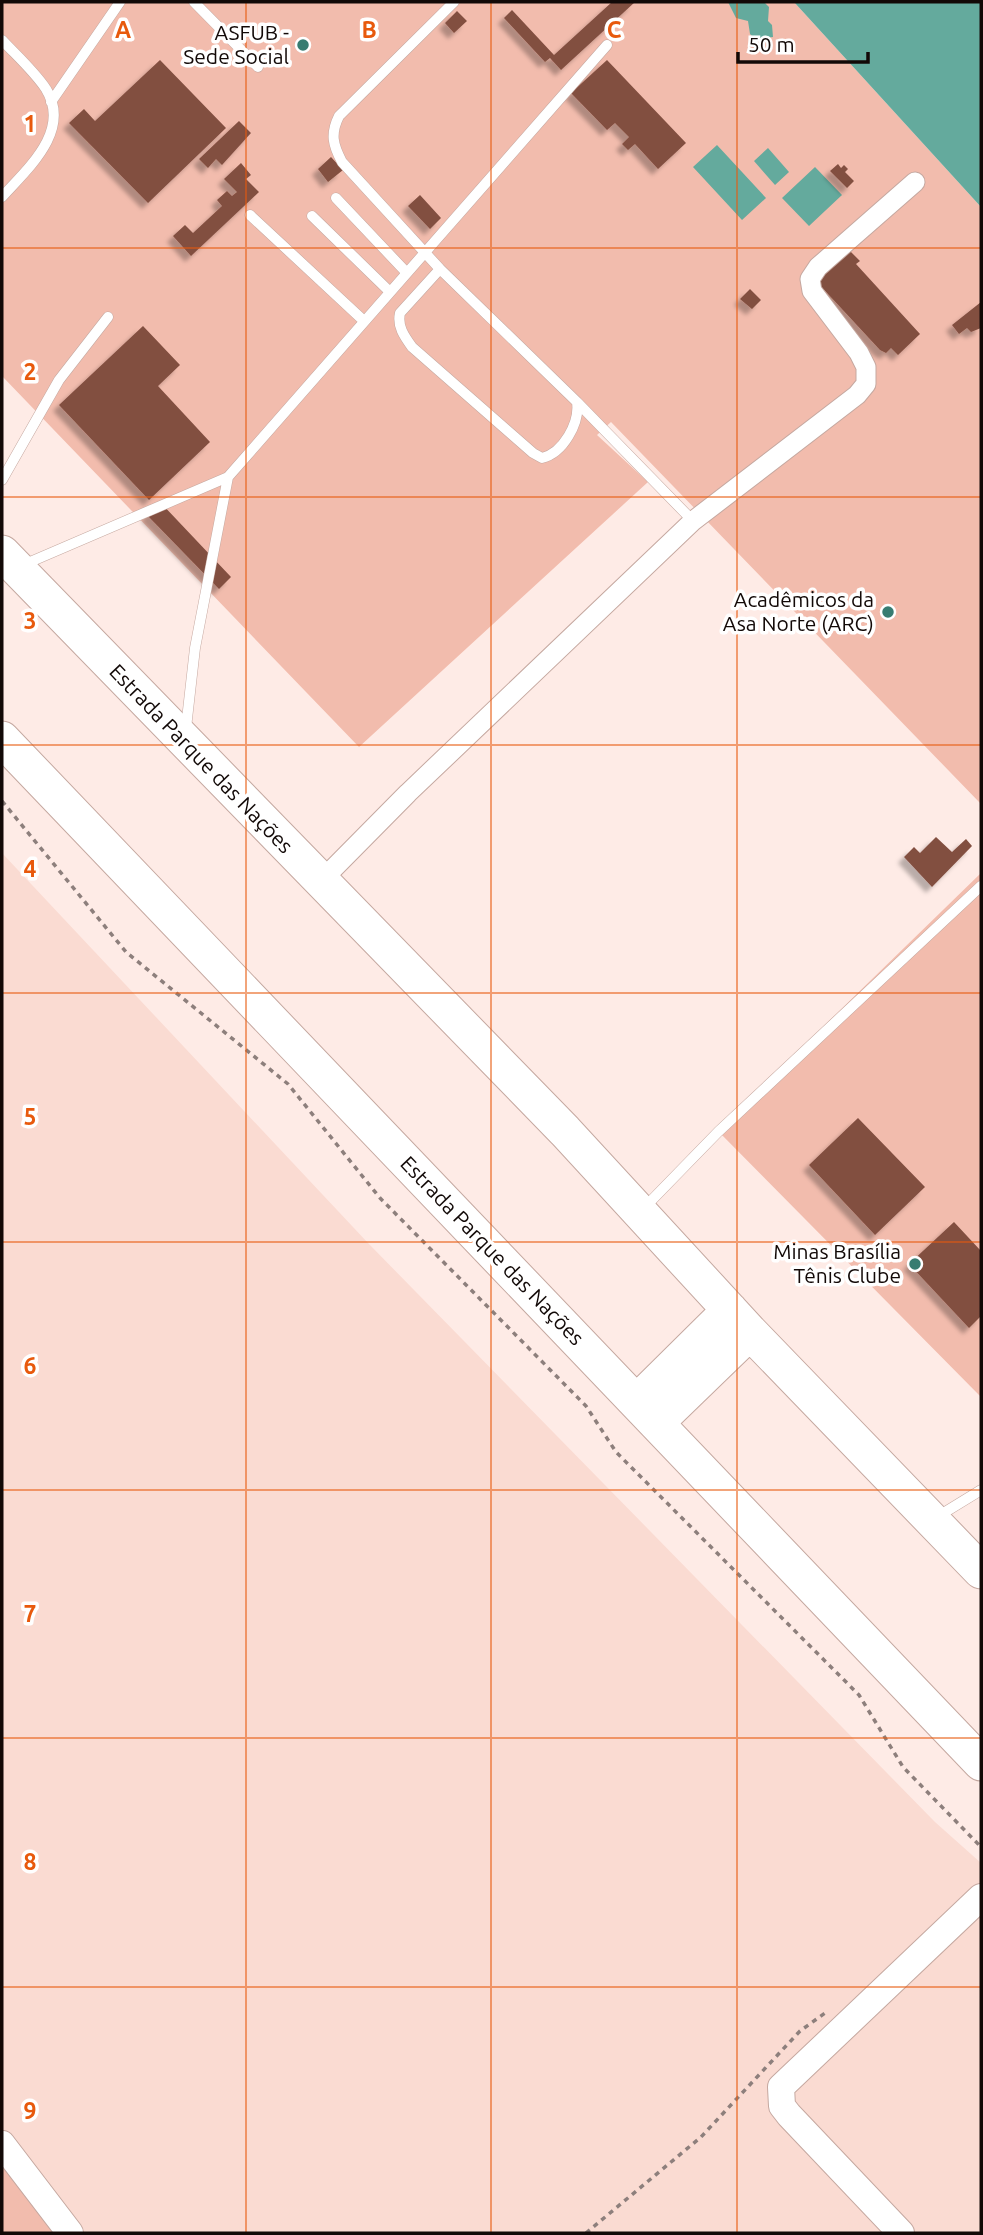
<svg xmlns="http://www.w3.org/2000/svg" width="983" height="2235" font-family="Ubuntu,sans-serif">
<defs>
<filter id="shadow"><feDropShadow dx="-6" dy="6" stdDeviation="2" flood-color="#0004"/></filter>
</defs>
<rect width="100%" height="100%" fill="#feebe6"/>
<path fill="#fadbd2" d="M2 853 368 1243 935 1822 981 1863V2233H2Z"/>
<path fill="#f2bcad" d="M2 2H794L981 207V804L611 422 597 435 648 482 359 747 2 376Z
M981 873V1397L717 1130Z
M2 2164 53 2233H2Z"/>
<path fill="#64aa9d" d="M728 2H764L769 7 768 21 772 25 773 37 755 39 750 34 748 21 736 18Z
M794 2H981V207Z
M717 145 766 198 742 220 693 167Z
M768 148 789 172 775 185 754 161Z
M815 167 842 195 809 226 782 198Z"/>
<path fill="#824f41" filter="url(#shadow)" d="M612 2H635L561 70 550 58 545 62 504 18 512 10 554 55Z
M457 11 467 21 454 33 445 23Z
M160 60 226 128 148 203 69 123 84 109 95 121Z
M607 60 686 143 658 169 635 144 628 150 622 144 629 137 615 123 607 130 571 93Z
M239 121 251 133 222 165 216 159 208 168 199 159Z
M331 157 343 170 328 182 318 169Z
M241 163 251 175 246 179 259 192 191 256 173 236 185 225 193 233 222 206 217 200 227 191 232 196 237 192 224 179Z
M838 164 841 168 844 165 848 169 845 172 854 181 847 188 830 171Z
M420 195 441 218 430 229 408 206Z
M849 250 860 261 856 264 920 334 898 355 891 348 886 353 880 350 816 281Z
M750 289 761 300 752 309 740 299Z
M981 302V328L971 332 967 328 959 334 952 325Z
M143 326 180 365 158 386 210 442 149 500 59 405Z
M160 502 231 577 219 589 147 515Z
M936 837 952 852 966 839 972 846 932 887 904 857 914 847 920 853Z
M858 1118 925 1187 875 1235 809 1165Z
M954 1222 981 1251V1316L969 1328 909 1264Z"/>
<g fill="none" stroke-linecap="round" stroke-linejoin="round">
<g stroke="#c5a8a0" stroke-width="11">
<path id="lane" d="M194 2 258 67
M2 40C16 55 34 71 46 89 72 131 27 169 2 197
M51 102 120 2
M336 198 406 272
M250 215 364 321
M312 216 389 291
M440 269 400 313C397 326 404 336 412 347L533 453 542 458C563 453 580 423 577 402L440 269 342 162C333 145 330 134 339 116L454 2
M577 402 693 521
M2 480 59 380 108 317
M23 565 228 477 607 45
M186 728 195 648 228 477
M645 1207 718 1132 981 886
M937 1517 981 1490"/>
</g>
<g stroke="#c5a8a0" stroke-width="21">
<path id="street" d="M320 882 408 793 693 521 857 395 866 384V367L859 353 812 291 810 279 818 267 915 182"/>
</g>
<g stroke="#c5a8a0" stroke-width="28">
<path id="secondary" d="M2 2144 70 2233
M901 2233 789 2115 782 2106 781 2087 981 1897"/>
</g>
<g stroke="#c5a8a0" stroke-width="37">
<path id="highway" d="M2 553 565 1131 750 1332 981 1571
M2 739 981 1763
M637 1402 730 1310
M656 1423 750 1332"/>
</g>
<path stroke="#8d7f7c" stroke-width="3.5" stroke-dasharray="5 5" stroke-linecap="butt" d="M2 801 126 952 288 1084 380 1198 586 1406 616 1452 859 1695 903 1767 981 1847
M586 2233 701 2137 800 2031 825 2013"/>
<use href="#lane" stroke="#fff" stroke-width="10"/>
<use href="#street" stroke="#fff" stroke-width="19"/>
<use href="#secondary" stroke="#fff" stroke-width="26"/>
<use href="#highway" stroke="#fff" stroke-width="35"/>
</g>
<path fill="none" stroke="#e8590c" stroke-width="2" stroke-opacity="0.55" d="M246 2V2233M491 2V2233M737 2V2233M2 248H981M2 497H981M2 745H981M2 993H981M2 1242H981M2 1490H981M2 1738H981M2 1987H981"/>
<g fill="#377c71" stroke="#fff" stroke-width="2.5">
<circle cx="303" cy="45" r="7"/>
<circle cx="888" cy="612" r="7"/>
<circle cx="915" cy="1264" r="7"/>
</g>
<g text-anchor="middle" stroke-width="7" stroke-linejoin="round" paint-order="stroke">
<g font-size="21" fill="#120907" stroke="#fff" text-anchor="end">
<text x="289" y="40">ASFUB -<tspan x="289" dy="24">Sede Social</tspan></text>
<text x="874" y="607">Acadêmicos da<tspan x="874" dy="24">Asa Norte (ARC)</tspan></text>
<text x="901" y="1259">Minas Brasília<tspan x="901" dy="24">Tênis Clube</tspan></text>
</g>
<g font-size="21" fill="#120907" stroke="#fff">
<text transform="translate(201 759) rotate(46)" y="7">Estrada Parque das Nações</text>
<text transform="translate(492 1251) rotate(46)" y="7">Estrada Parque das Nações</text>
</g>
</g>
<g font-size="23" text-anchor="middle" font-weight="bold" fill="#e8590c" stroke="#fff" stroke-width="7" stroke-linejoin="round" paint-order="stroke">
<text x="123" y="38">A</text>
<text x="369" y="38">B</text>
<text x="614" y="38">C</text>
<text x="30" y="132">1</text>
<text x="30" y="380">2</text>
<text x="30" y="629">3</text>
<text x="30" y="877">4</text>
<text x="30" y="1125">5</text>
<text x="30" y="1374">6</text>
<text x="30" y="1622">7</text>
<text x="30" y="1870">8</text>
<text x="30" y="2119">9</text>
</g>
<rect width="983" height="2235" fill="none" stroke="#120907" stroke-width="7"/>
<path d="M738 52v10h130v-10" fill="none" stroke="#120907" stroke-width="3.5"/>
<text x="748" y="52" font-size="21" fill="#120907" stroke="#ffffff" stroke-width="5" paint-order="stroke">50 m</text>
</svg>
